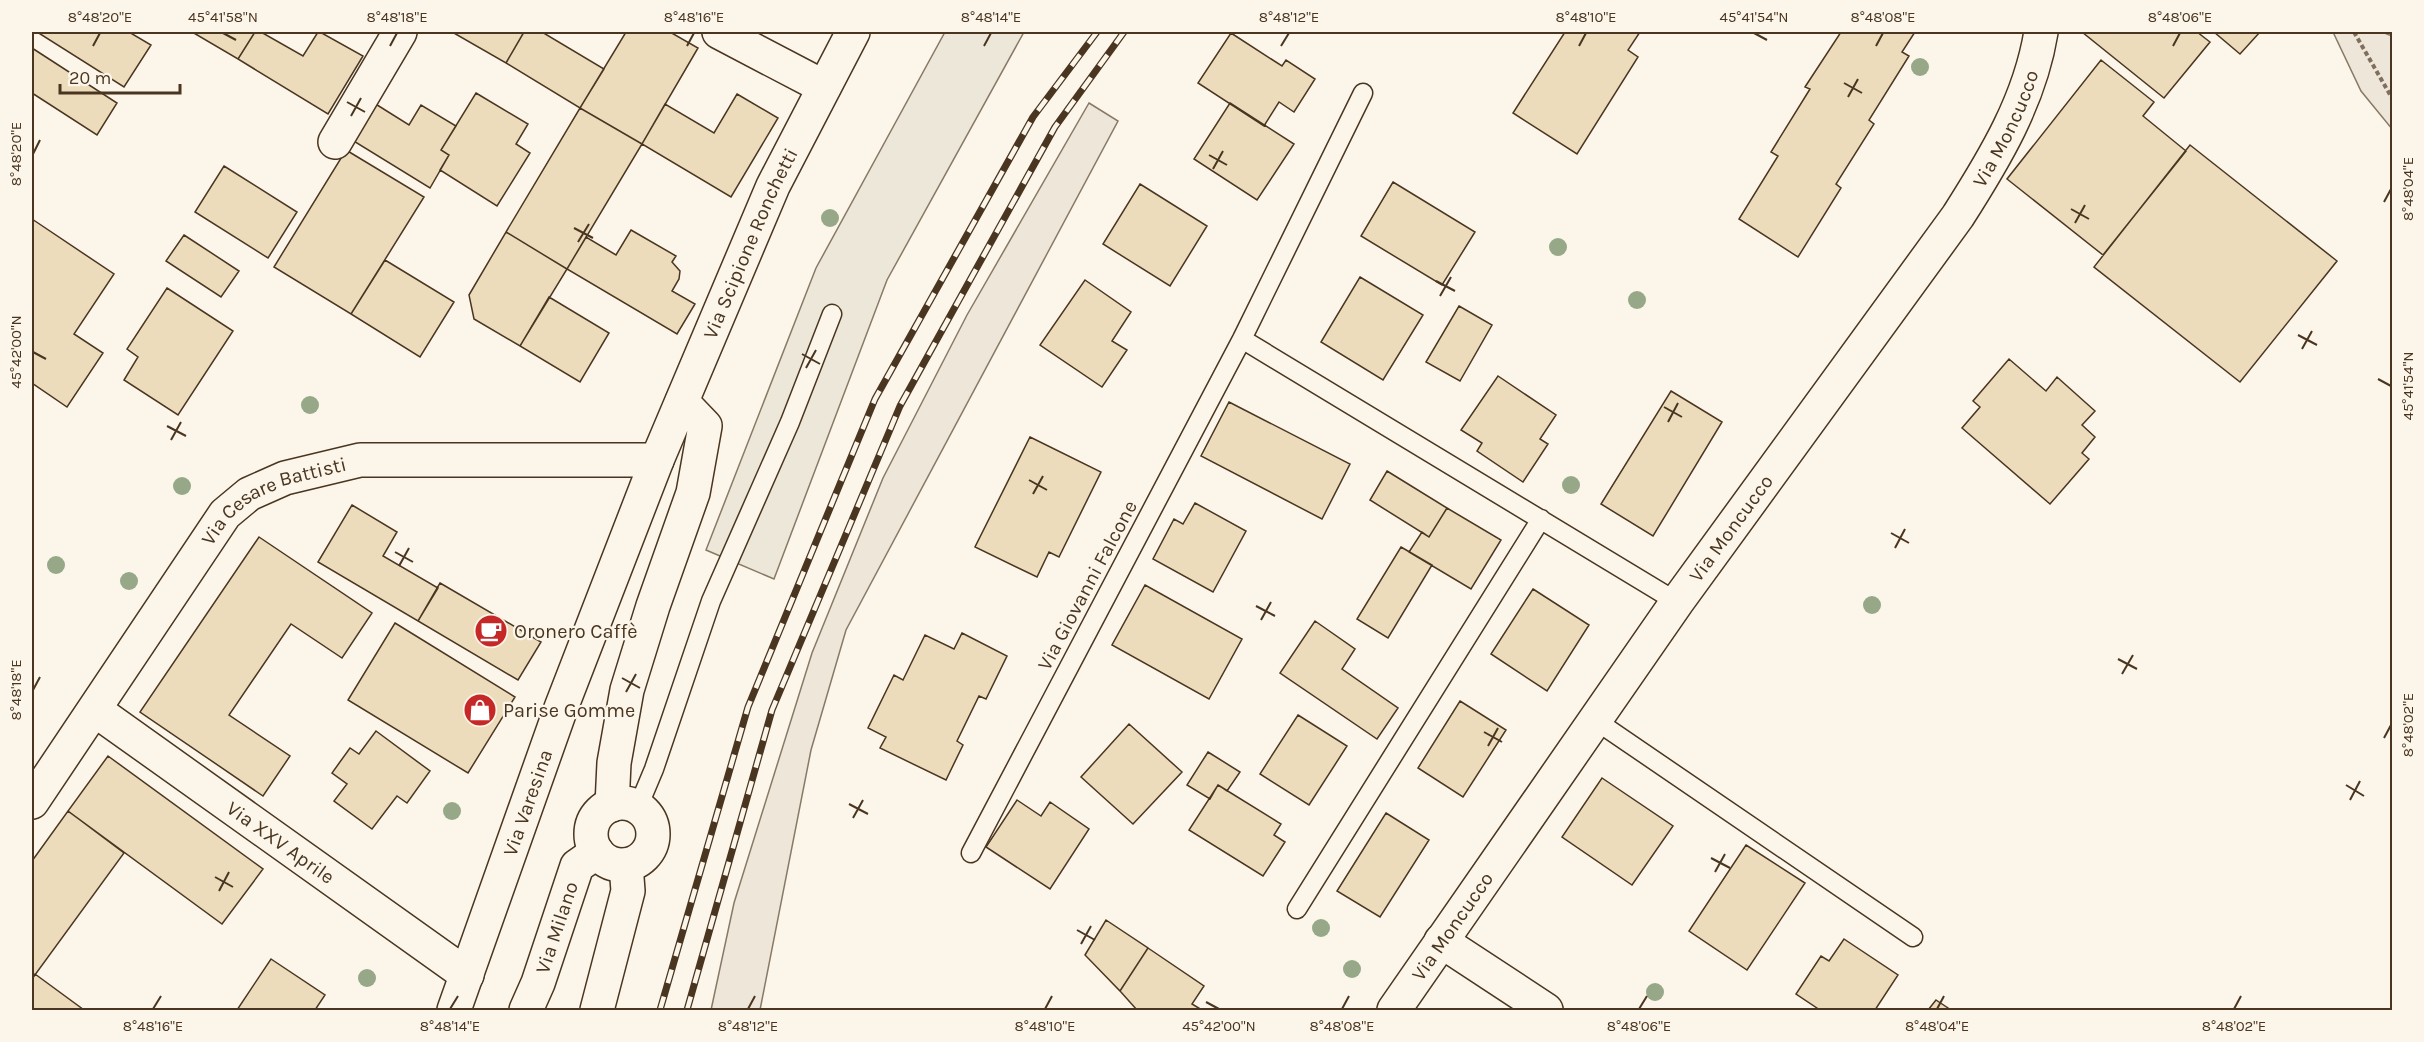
<svg xmlns="http://www.w3.org/2000/svg" width="2424" height="1042" font-family="Karla,sans-serif">
<rect width="100%" height="100%" fill="#fbf6e9"/>
<path fill="#ede6d9" stroke="#887966" stroke-width="1.5" d="M2333 32H2382L2392 36V129L2361 91Z
M1089 103 1118 121 846 630 811 750 760 1010H711L734 903 812 653 883 478 967 315Z"/>
<path fill="#ede7d9" stroke="#887966" stroke-width="1.5" d="M945 32H1024L887 280 774 579 706 550 816 268Z"/>
<path fill="#ecdcbc" stroke="#4a3520" stroke-width="1.5" d="M37 32H129L151 45 124 87Z
M192 32H255L238 59Z
M255 32H261L303 56 318 32H320L363 56 328 114 238 59Z
M452 32H524L506 63Z
M524 32H542L604 69 580 108 506 63Z
M626 32H670L698 48 642 144 580 108Z
M1565 32H1640L1628 50 1638 57 1577 154 1513 113Z
M1841 32H1915L1902 52 1909 56 1869 120 1874 124 1836 184 1841 188 1798 257 1739 219 1778 156 1771 152 1810 89 1805 87Z
M2082 32H2197L2210 42 2164 98Z
M2214 32H2260L2240 54Z
M1231 33 1282 66 1286 60 1315 79 1294 112 1279 102 1264 126 1198 83Z
M32 48 117 103 97 135 32 93Z
M2101 60 2154 102 2143 116 2186 151 2103 255 2007 179Z
M476 93 528 124 516 144 530 153 497 206 440 170 449 155 441 150Z
M737 94 778 118 731 197 642 144 665 104 714 133Z
M374 103 409 125 421 105 456 126 441 150 449 155 430 188 352 140Z
M1230 103 1294 144 1257 200 1194 159Z
M580 108 642 144 567 269 506 232Z
M2190 145 2337 261 2240 382 2094 267Z
M346 150 424 197 351 314 274 267Z
M224 166 297 212 268 258 195 212Z
M1393 182 1475 232 1442 285 1361 236Z
M1140 184 1207 226 1170 286 1103 244Z
M32 219 114 274 74 334 103 353 67 407 32 383Z
M631 230 676 256 672 262 680 271 679 279 672 291 695 304 677 334 567 269 586 237 616 255Z
M506 232 567 269 520 346 474 319 469 295Z
M184 235 239 271 221 297 166 261Z
M385 260 454 302 420 357 351 314Z
M1360 277 1423 315 1383 380 1321 342Z
M1085 280 1131 312 1112 341 1127 350 1102 387 1040 345Z
M167 288 233 331 178 415 124 380 138 357 127 349Z
M549 297 609 333 580 382 520 346Z
M1459 306 1492 325 1460 381 1426 362Z
M2009 359 2046 391 2057 377 2095 411 2082 425 2095 437 2082 453 2089 459 2050 504 1962 428 1980 407 1973 401Z
M1498 376 1556 415 1540 439 1548 444 1523 482 1477 451 1482 443 1461 430Z
M1671 391 1722 422 1653 536 1601 504Z
M1229 402 1350 464 1322 519 1201 456Z
M1030 437 1101 472 1059 557 1049 552 1037 577 975 547Z
M1387 471 1447 508 1429 537 1370 500Z
M1195 503 1246 531 1213 592 1153 559 1174 519 1183 524Z
M352 505 397 532 383 556 438 588 418 621 318 562Z
M1447 508 1501 540 1471 589 1409 552 1422 532 1429 537Z
M259 537 372 613 342 658 291 624 229 715 290 756 263 796 140 712Z
M1401 547 1432 565 1388 638 1357 619Z
M440 583 541 642 518 680 418 621Z
M1145 585 1242 639 1209 699 1112 645Z
M1533 589 1589 625 1547 691 1491 654Z
M1315 621 1355 649 1342 669 1398 708 1377 739 1280 673Z
M395 623 515 697 468 773 348 700Z
M962 633 1007 656 986 699 979 696 957 741 963 745 946 780 880 748 886 737 868 728 894 675 903 680 925 635 954 649Z
M1460 701 1506 730 1463 797 1418 768Z
M1298 715 1347 746 1309 805 1260 774Z
M1129 724 1182 772 1133 824 1081 777Z
M376 731 430 771 407 803 397 796 372 829 334 801 347 784 332 773 350 748 359 754Z
M1208 752 1240 772 1227 791 1218 785 1210 799 1187 785Z
M108 756 263 869 222 924 68 811Z
M1602 778 1673 826 1632 885 1562 837Z
M1218 785 1281 824 1274 835 1285 842 1263 876 1189 830Z
M1017 800 1041 816 1050 802 1089 829 1050 889 986 847Z
M68 811 124 853 32 979V861Z
M1386 813 1429 840 1380 917 1337 891Z
M1746 845 1805 883 1747 970 1689 931Z
M1106 920 1148 948 1120 991 1085 955Z
M1844 939 1898 975 1875 1010H1820L1796 994 1821 956 1829 961Z
M1148 948 1204 986 1192 1004 1202 1010H1137L1120 991Z
M271 959 325 995 315 1010H237Z
M35 974 84 1010H32V979Z
M1936 1000 1951 1010H1928Z"/>
<g fill="none" stroke-linecap="round" stroke-linejoin="round">
<g stroke="#4a3520" stroke-width="21">
<path id="lane" d="M1242 339 1677 602
M1595 720 1913 937
M638 807 654 769 711 601 790 422 832 314
M971 853 1242 339 1363 93
M1297 909 1541 519"/>
</g>
<g stroke="#4a3520" stroke-width="36">
<g id="street">
<path d="M335 142 400 32"/>
<path id="s1" d="M95 710 467 975"/>
<path id="s2" d="M32 802 225 514 249 494 285 478 360 460H657"/>
<path d="M612 805 614 763 627 690 653 606 693 493 705 426 682 402"/>
<path d="M1441 941 1546 1010"/>
<path id="s3" d="M1394 1010 1677 602 1958 216C1995 158 2030 100 2041 32"/>
</g>
</g>
<g stroke="#4a3520" stroke-width="36">
<g id="secondary">
<path d="M719 32 824 87"/>
<circle cx="622" cy="834" r="31"/>
<path id="s4" d="M454 1010 561 708 657 460 773 186 853 32"/>
<path id="s5" d="M526 1010 538 983 577 866 597 852"/>
<path d="M597 1010 628 891 626 865"/>
</g>
</g>
<path stroke="#7f6f5c" stroke-width="4" stroke-dasharray="4.5 3" stroke-linecap="butt" d="M2354 32 2392 98"/>
<use href="#lane" stroke="#fbf6e9" stroke-width="18"/>
<use href="#street" stroke="#fbf6e9" stroke-width="33"/>
<use href="#secondary" stroke="#fbf6e9" stroke-width="33"/>
<g stroke="#4a3520" stroke-width="7">
<path id="rail" d="M660 1010 748 707 875 399 1033 117 1097 32
M687 1010 772 710 900 406 1055 127 1124 32"/>
</g>
<use href="#rail" stroke="#fbf6e9" stroke-width="4.5" stroke-dasharray="14" stroke-linecap="butt"/>
</g>
<g fill="#96a887">
<circle cx="1920" cy="67" r="9"/>
<circle cx="830" cy="218" r="9"/>
<circle cx="1558" cy="247" r="9"/>
<circle cx="1637" cy="300" r="9"/>
<circle cx="310" cy="405" r="9"/>
<circle cx="1571" cy="485" r="9"/>
<circle cx="182" cy="486" r="9"/>
<circle cx="56" cy="565" r="9"/>
<circle cx="129" cy="581" r="9"/>
<circle cx="1872" cy="605" r="9"/>
<circle cx="452" cy="811" r="9"/>
<circle cx="1321" cy="928" r="9"/>
<circle cx="1352" cy="969" r="9"/>
<circle cx="367" cy="978" r="9"/>
<circle cx="1655" cy="992" r="9"/>
</g>
<path fill="none" stroke="#4a3520" stroke-width="2" d="M223 33 236 40M1754 33 1767 40M93 46 100 33M390 46 397 33M687 46 694 33M984 46 991 33M1281 46 1289 33M1579 46 1586 33M1876 46 1883 33M2173 46 2180 33M1844 83 1862 93M1848 97 1858 79M347 102 365 112M351 116 361 98M33 154 40 140M1209 155 1227 165M1213 169 1223 151M2384 202 2391 189M2071 209 2089 219M2075 223 2085 205M574 228 593 238M578 242 589 224M1436 281 1455 291M1440 296 1451 277M2298 335 2317 345M2302 349 2312 331M33 352 46 359M802 354 820 364M806 368 816 350M2378 379 2391 386M1664 407 1682 417M1668 422 1678 403M167 426 186 436M171 440 181 422M1029 480 1047 490M1033 494 1043 476M1891 533 1909 543M1895 548 1905 529M395 552 413 562M399 566 409 548M1256 606 1275 616M1261 620 1271 602M2118 659 2137 669M2122 674 2133 655M622 678 640 688M33 690 40 677M626 692 636 674M1484 732 1502 742M2384 738 2391 725M1488 746 1498 728M2346 785 2364 796M2350 800 2360 781M849 804 868 814M853 818 863 800M1711 858 1730 868M1715 872 1725 854M215 877 233 887M219 891 229 872M1077 930 1095 940M1081 944 1091 926M1206 1002 1219 1009M153 1009 161 996M450 1009 458 996M748 1009 755 996M1045 1009 1052 996M1342 1009 1349 996M1639 1009 1647 996M1937 1009 1944 996M2234 1009 2241 996"/>
<defs>
<g id="cafe-disc" transform="scale(1.725)"><circle r="9.5" fill="#c62828" stroke="#fbf6e9"/><path d="M-5.5-4.5H6V0H3Q3 3.5 0 3.5H-2.5Q-5.5 3.5-5.5 0ZM3-3.2v2h1.7v-2ZM-6 4.5H4V6H-6Z" fill="#fff"/></g>
<g id="shop-disc" transform="scale(1.725)"><circle r="9.5" fill="#c62828" stroke="#fbf6e9"/><path d="M-5-2.5h2.3a2.7 3.5 0 0 1 5.4 0H5L5.5 6h-11ZM-1.5-2.5h3a1.5 2.3 0 0 0-3 0Z" fill="#fff"/></g>
</defs>
<g fill-rule="evenodd">
<use href="#cafe-disc" x="491" y="631"/>
<use href="#shop-disc" x="480" y="710"/>
</g>
<g text-anchor="middle" stroke-width="4.5" stroke-linejoin="round" paint-order="stroke">
<g font-size="20" fill="#4a3520" stroke="#fbf6e9">
<text dy="7" stroke="none"><textPath href="#s3" startOffset="1074">Via Moncucco</textPath></text>
<text dy="7" stroke="none"><textPath href="#s4" startOffset="822">Via Scipione Ronchetti</textPath></text>
<text dy="7" stroke="none"><textPath href="#s2" startOffset="396">Via Cesare Battisti</textPath></text>
<text dy="7" stroke="none"><textPath href="#s3" startOffset="588">Via Moncucco</textPath></text>
<text transform="translate(1087 585) rotate(-62)" y="7">Via Giovanni Falcone</text>
<text dy="7" stroke="none"><textPath href="#s4" startOffset="220">Via Varesina</textPath></text>
<text dy="7" stroke="none"><textPath href="#s1" startOffset="228">Via XXV Aprile</textPath></text>
<text dy="7" stroke="none"><textPath href="#s3" startOffset="102">Via Moncucco</textPath></text>
<text dy="7" stroke="none"><textPath href="#s5" startOffset="88">Via Milano</textPath></text>
</g>
<g font-size="20" fill="#4a3520" stroke="#fbf6e9" text-anchor="start">
<text x="514" y="638">Oronero Caffè</text>
<text x="503" y="717">Parise Gomme</text>
</g>
</g>
<rect width="2424" height="1042" fill="none" stroke="#fbf6e9" stroke-width="66"/>
<path d="M60 84v9h120v-9" fill="none" stroke="#4a3520" stroke-width="3"/>
<text x="69" y="84" font-size="18" fill="#4a3520" stroke="#fbf6e9" stroke-width="4.5" paint-order="stroke">20 m</text>
<rect x="33" y="33" width="2358" height="976" fill="none" stroke="#4a3520" stroke-width="2"/>
<g font-size="15" text-anchor="middle" fill="#4a3520">
<text x="100" y="22">8°48'20"E</text>
<text x="223" y="22">45°41'58"N</text>
<text x="397" y="22">8°48'18"E</text>
<text x="694" y="22">8°48'16"E</text>
<text x="991" y="22">8°48'14"E</text>
<text x="1289" y="22">8°48'12"E</text>
<text x="1586" y="22">8°48'10"E</text>
<text x="1754" y="22">45°41'54"N</text>
<text x="1883" y="22">8°48'08"E</text>
<text x="2180" y="22">8°48'06"E</text>
<text transform="translate(16 154) rotate(-90)" y="5">8°48'20"E</text>
<text transform="translate(2408 189) rotate(-90)" y="5">8°48'04"E</text>
<text transform="translate(16 352) rotate(-90)" y="5">45°42'00"N</text>
<text transform="translate(2408 386) rotate(-90)" y="5">45°41'54"N</text>
<text transform="translate(16 690) rotate(-90)" y="5">8°48'18"E</text>
<text transform="translate(2408 725) rotate(-90)" y="5">8°48'02"E</text>
<text x="153" y="1031">8°48'16"E</text>
<text x="450" y="1031">8°48'14"E</text>
<text x="748" y="1031">8°48'12"E</text>
<text x="1045" y="1031">8°48'10"E</text>
<text x="1219" y="1031">45°42'00"N</text>
<text x="1342" y="1031">8°48'08"E</text>
<text x="1639" y="1031">8°48'06"E</text>
<text x="1937" y="1031">8°48'04"E</text>
<text x="2234" y="1031">8°48'02"E</text>
</g>
</svg>
